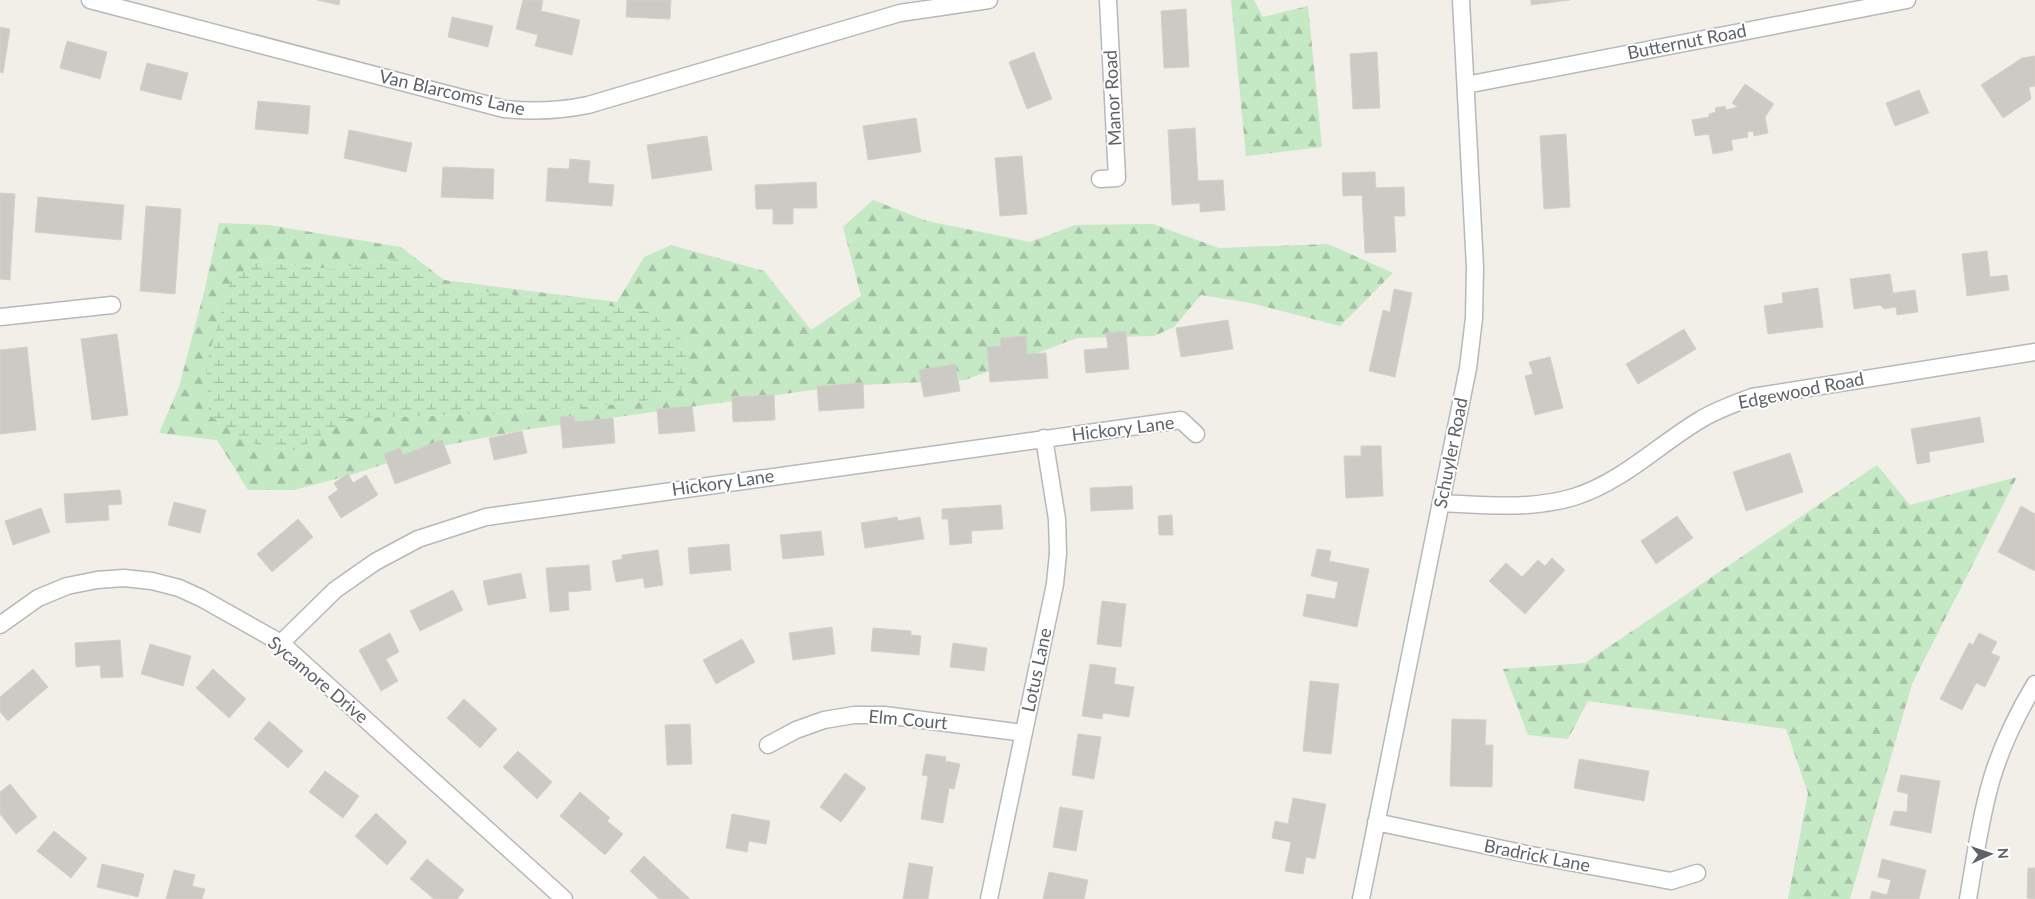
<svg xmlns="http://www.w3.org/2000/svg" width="2035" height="899" font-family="Lato,sans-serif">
<defs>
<pattern id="forest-firs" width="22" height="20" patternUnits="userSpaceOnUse" patternTransform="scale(1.25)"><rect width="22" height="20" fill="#c5e8c5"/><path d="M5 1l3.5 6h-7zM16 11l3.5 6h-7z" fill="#a3c0a4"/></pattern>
<pattern id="wetland-marsh" width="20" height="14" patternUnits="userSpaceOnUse" patternTransform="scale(1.25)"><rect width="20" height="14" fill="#c5e8c5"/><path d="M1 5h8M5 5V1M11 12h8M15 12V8" fill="none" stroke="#a3c0a4"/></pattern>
</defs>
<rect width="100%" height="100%" fill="#f1efe8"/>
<path fill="url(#forest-firs)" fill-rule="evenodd" d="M1231 0H1254L1263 17 1308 6 1322 147 1246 156Z
M873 200 927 221 1030 242 1075 225 1153 224 1219 248 1328 244 1393 273 1340 326 1251 303 1201 295 1174 327 1154 336 1077 338 965 380 841 386 523 430 433 448 351 475 294 490H248L217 440 159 433 179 387 206 284 219 223 269 225 401 247 444 280 617 302 644 257 671 245 764 271 811 330 861 296 843 227ZM397 259 437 286 649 311 691 385 642 402 494 414 349 418 297 450 258 262 333 269Z
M1877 465 1910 505 2017 477 1912 684 1850 899H1788L1808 793 1786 729 1588 701 1568 739 1528 735 1503 669 1585 663Z"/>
<path fill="url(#wetland-marsh)" d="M397 259 437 286 649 311 683 341 692 385 642 402 494 414 349 418 297 450 262 447 243 439 209 415 206 364 231 279 258 262 333 269Z"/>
<path fill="#cccac5" stroke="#d6d1c6" d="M317 0H340L339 5Z
M523 0H543L541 11 580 20 572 55 535 46 538 35 516 29Z
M627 0H671L670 19 626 17Z
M1531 0H1570L1531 5Z
M1186 9 1189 67 1164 68 1161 11Z
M452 17 493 26 488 47 448 37Z
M0 27 10 29 3 73 0 72Z
M67 41 107 52 100 79 60 68Z
M1034 52 1052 99 1027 109 1009 62Z
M1377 52 1380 108 1353 109 1350 54Z
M2035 56V86L2029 87 2031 99 2003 118 1981 85 2022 58Z
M147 63 188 73 181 100 140 90Z
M1745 84 1774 104 1765 117 1768 133 1754 136 1753 131 1747 132 1748 137 1731 140 1733 150 1713 154 1709 134 1695 136 1692 120 1709 117V114L1716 112 1715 108 1725 106 1726 110 1738 107 1732 103Z
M1919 90 1929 113 1895 126 1886 103Z
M258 101 310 106 308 134 255 129Z
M916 118 921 152 868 160 863 126Z
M1195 128 1198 181 1223 180 1225 210 1200 212V203L1172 205 1168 130Z
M349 130 412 143 406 172 344 158Z
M1566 134 1570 207 1544 209 1540 136Z
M707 136 712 170 652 179 647 145Z
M1022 156 1027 214 1000 216 995 158Z
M570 159 590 161 588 183 614 185 612 206 546 201 548 168 569 169Z
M443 167 494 169 493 199 441 197Z
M1375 172 1376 188 1404 187 1405 216H1394L1396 252 1365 253 1362 195 1343 196 1342 173Z
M816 182 817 208H793V224H773V209H756L755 185Z
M0 193 15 194 10 280 0 279Z
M38 197 124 205 121 240 35 232Z
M146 206 181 209 175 294 140 291Z
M1987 251 1990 277 2007 275 2009 290 1967 296 1962 254Z
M1890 274 1893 293 1915 290 1918 312 1897 315 1896 307 1884 309 1880 305 1854 309 1850 279Z
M1818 288 1823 327 1768 334 1764 306 1783 303 1782 293Z
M1394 289 1412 293 1395 377 1369 371 1383 310 1390 312Z
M1228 320 1233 349 1181 357 1176 328Z
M1684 329 1696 349 1638 384 1626 364Z
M1126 331 1129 369 1086 373 1084 350 1108 348 1106 333Z
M117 334 128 415 92 420 81 339Z
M1026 336 1027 354 1046 353 1048 378 990 382 987 347 1001 346 1000 338Z
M27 347 36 430 0 434V350Z
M1550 357 1563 408 1535 415 1525 376 1533 374 1529 362Z
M955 364 960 391 924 397 919 370Z
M863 383 864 408 819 411 817 386Z
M774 395 775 420 733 422 732 397Z
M692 406 695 431 659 434 657 409Z
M574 416 575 422 613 418 615 443 563 448 560 417Z
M1980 417 1984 442 1929 452 1930 462 1917 464 1911 429Z
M522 431 527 453 494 460 489 438Z
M442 440 451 463 395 484 384 454 400 448 403 455Z
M1361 446H1381L1383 496 1346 498 1344 456H1361Z
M1790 453 1803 492 1746 511 1733 472Z
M348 474 353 483 366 475 378 495 341 518 328 497 338 490 334 483Z
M1132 486 1133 509 1091 511 1090 488Z
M120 490 122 504 108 505 109 520 66 523 64 494Z
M174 502 206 510 200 533 168 525Z
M1001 505 1003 529 971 531 972 543 950 545 948 519H942V509Z
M2021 506 2035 514V571L1998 552Z
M41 508 50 532 13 545 5 521Z
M1172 515 1173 535H1159L1158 516Z
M1677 516 1693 538 1656 564 1641 541Z
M897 517 898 521 920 517 924 539 865 548 861 523Z
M298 519 313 537 272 572 257 554Z
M821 531 824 555 783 559 780 535Z
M729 544 731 570 690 574 688 548Z
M1317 549 1331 551 1329 561 1369 569 1357 627 1303 616 1307 594 1335 599 1338 582 1311 576Z
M658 550 663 585 645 588 643 578 616 582 612 561 622 559V555Z
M1552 558 1565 570 1525 614 1489 581 1506 563 1522 577 1538 560 1545 566Z
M589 565 591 590 568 592 569 610 550 612 546 568Z
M521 573 526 598 488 605 483 581Z
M453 590 463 610 420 631 410 611Z
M1102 601 1126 604 1121 647 1097 644Z
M832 627 835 654 793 660 789 633Z
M873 628 911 631V635L921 636 919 655 871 651Z
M390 633 399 652 386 659 398 681 381 691 359 650Z
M1979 633 1997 642 1991 653 2000 657 1985 687 1976 683 1962 710 1940 699 1969 643 1973 645Z
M742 639 755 662 716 684 703 660Z
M120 640 123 677 101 678 100 665 76 667 75 643Z
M953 643 987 648 984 671 950 667Z
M150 644 191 656 183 686 141 674Z
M1090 664 1116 668 1114 684 1134 687 1129 717 1103 713 1102 719 1082 716Z
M33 669 48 687 8 721 0 712V697Z
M213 669 246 699 229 718 196 688Z
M1310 681 1339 684 1331 754 1303 751Z
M464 699 497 729 480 748 447 718Z
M1452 719 1486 720 1485 745H1493L1492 787 1450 786Z
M269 721 303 751 288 768 254 739Z
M690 724 692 764 667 765 665 725Z
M1078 734 1101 737 1094 779 1072 775Z
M518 751 552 782 537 799 503 767Z
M926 754 946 757 945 761 960 764 954 789 949 788 943 823 921 819 928 776 922 775Z
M1579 759 1649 771 1644 801 1574 788Z
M325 771 359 796 343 818 309 792Z
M845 773 866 788 841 822 820 807Z
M1901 775 1940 781 1931 833 1890 825 1894 811 1907 812 1908 794 1897 791Z
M10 784 37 817 16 834 0 814V792Z
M580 792 610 818 607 821 623 834 605 855 560 816Z
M1293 798 1326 804 1315 859 1306 857 1303 874 1285 871 1291 842 1272 838 1275 821 1288 824Z
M1060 807 1083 811 1076 851 1053 847Z
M376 813 407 842 387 865 355 836Z
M732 814 770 821 766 844 749 841 747 852 726 848Z
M54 831 87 858 71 878 37 851Z
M644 856 690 899H659L630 871Z
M427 859 464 890 457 899H434L410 879Z
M1882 859 1926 870 1919 899H1870L1872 891 1887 895 1891 880 1878 877Z
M909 863 933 867 928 899H903Z
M102 864 144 874 138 897 97 887Z
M2028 868H2035V899L2027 898Z
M174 870 195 875 192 886 205 889 202 899H166Z
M1049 872 1088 880 1084 899H1043Z"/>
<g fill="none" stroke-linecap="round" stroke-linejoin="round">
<g stroke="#b5b8bc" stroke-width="19">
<path id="street" d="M90 0 504 109C533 112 559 111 588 105L900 13 989 0
M1466 85 1907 0
M1100 179 1117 178 1108 0
M0 317 112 305
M1441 503C1486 505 1530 510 1574 497 1622 482 1658 445 1700 420 1716 410 1734 404 1752 397L2035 352
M0 625 38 598 67 586 97 580 124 578 152 581 179 588 201 598 281 643 564 899
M281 643 335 590 375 562 418 539 486 517 1181 420 1196 434
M768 745 796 730 824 720 854 715H884L1024 733
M1376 822 1526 854 1671 881 1697 873
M989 899 1055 584 1058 553 1057 519 1044 438
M1361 899 1468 368 1474 318 1475 267 1461 0
M1968 899C1975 859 1980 818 1992 778 2002 745 2017 714 2035 684"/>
</g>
<use href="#street" stroke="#fff" stroke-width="16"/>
</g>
<g text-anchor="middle" stroke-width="4" stroke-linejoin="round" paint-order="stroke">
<g font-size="18" fill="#5f6368" stroke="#fff">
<text transform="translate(1687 42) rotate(-11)" y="6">Butternut Road</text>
<text transform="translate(452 93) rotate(13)" y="6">Van Blarcoms Lane</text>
<text transform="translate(1113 98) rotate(-93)" y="6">Manor Road</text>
<text transform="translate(1801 391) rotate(-11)" y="6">Edgewood Road</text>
<text transform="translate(1123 429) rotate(-7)" y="6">Hickory Lane</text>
<text transform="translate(1451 453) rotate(-79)" y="6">Schuyler Road</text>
<text transform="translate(723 483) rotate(-8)" y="6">Hickory Lane</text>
<text transform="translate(1037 670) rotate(-78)" y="6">Lotus Lane</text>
<text transform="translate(318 680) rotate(40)" y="6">Sycamore Drive</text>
<text transform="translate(908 720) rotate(5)" y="6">Elm Court</text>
<text transform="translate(1537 856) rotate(11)" y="6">Bradrick Lane</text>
</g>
</g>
<g transform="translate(1990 854) rotate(87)" stroke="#ffffff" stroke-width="4" paint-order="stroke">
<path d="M0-4L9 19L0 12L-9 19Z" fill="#5f6368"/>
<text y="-8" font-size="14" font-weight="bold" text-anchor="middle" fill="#5f6368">N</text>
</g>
</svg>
